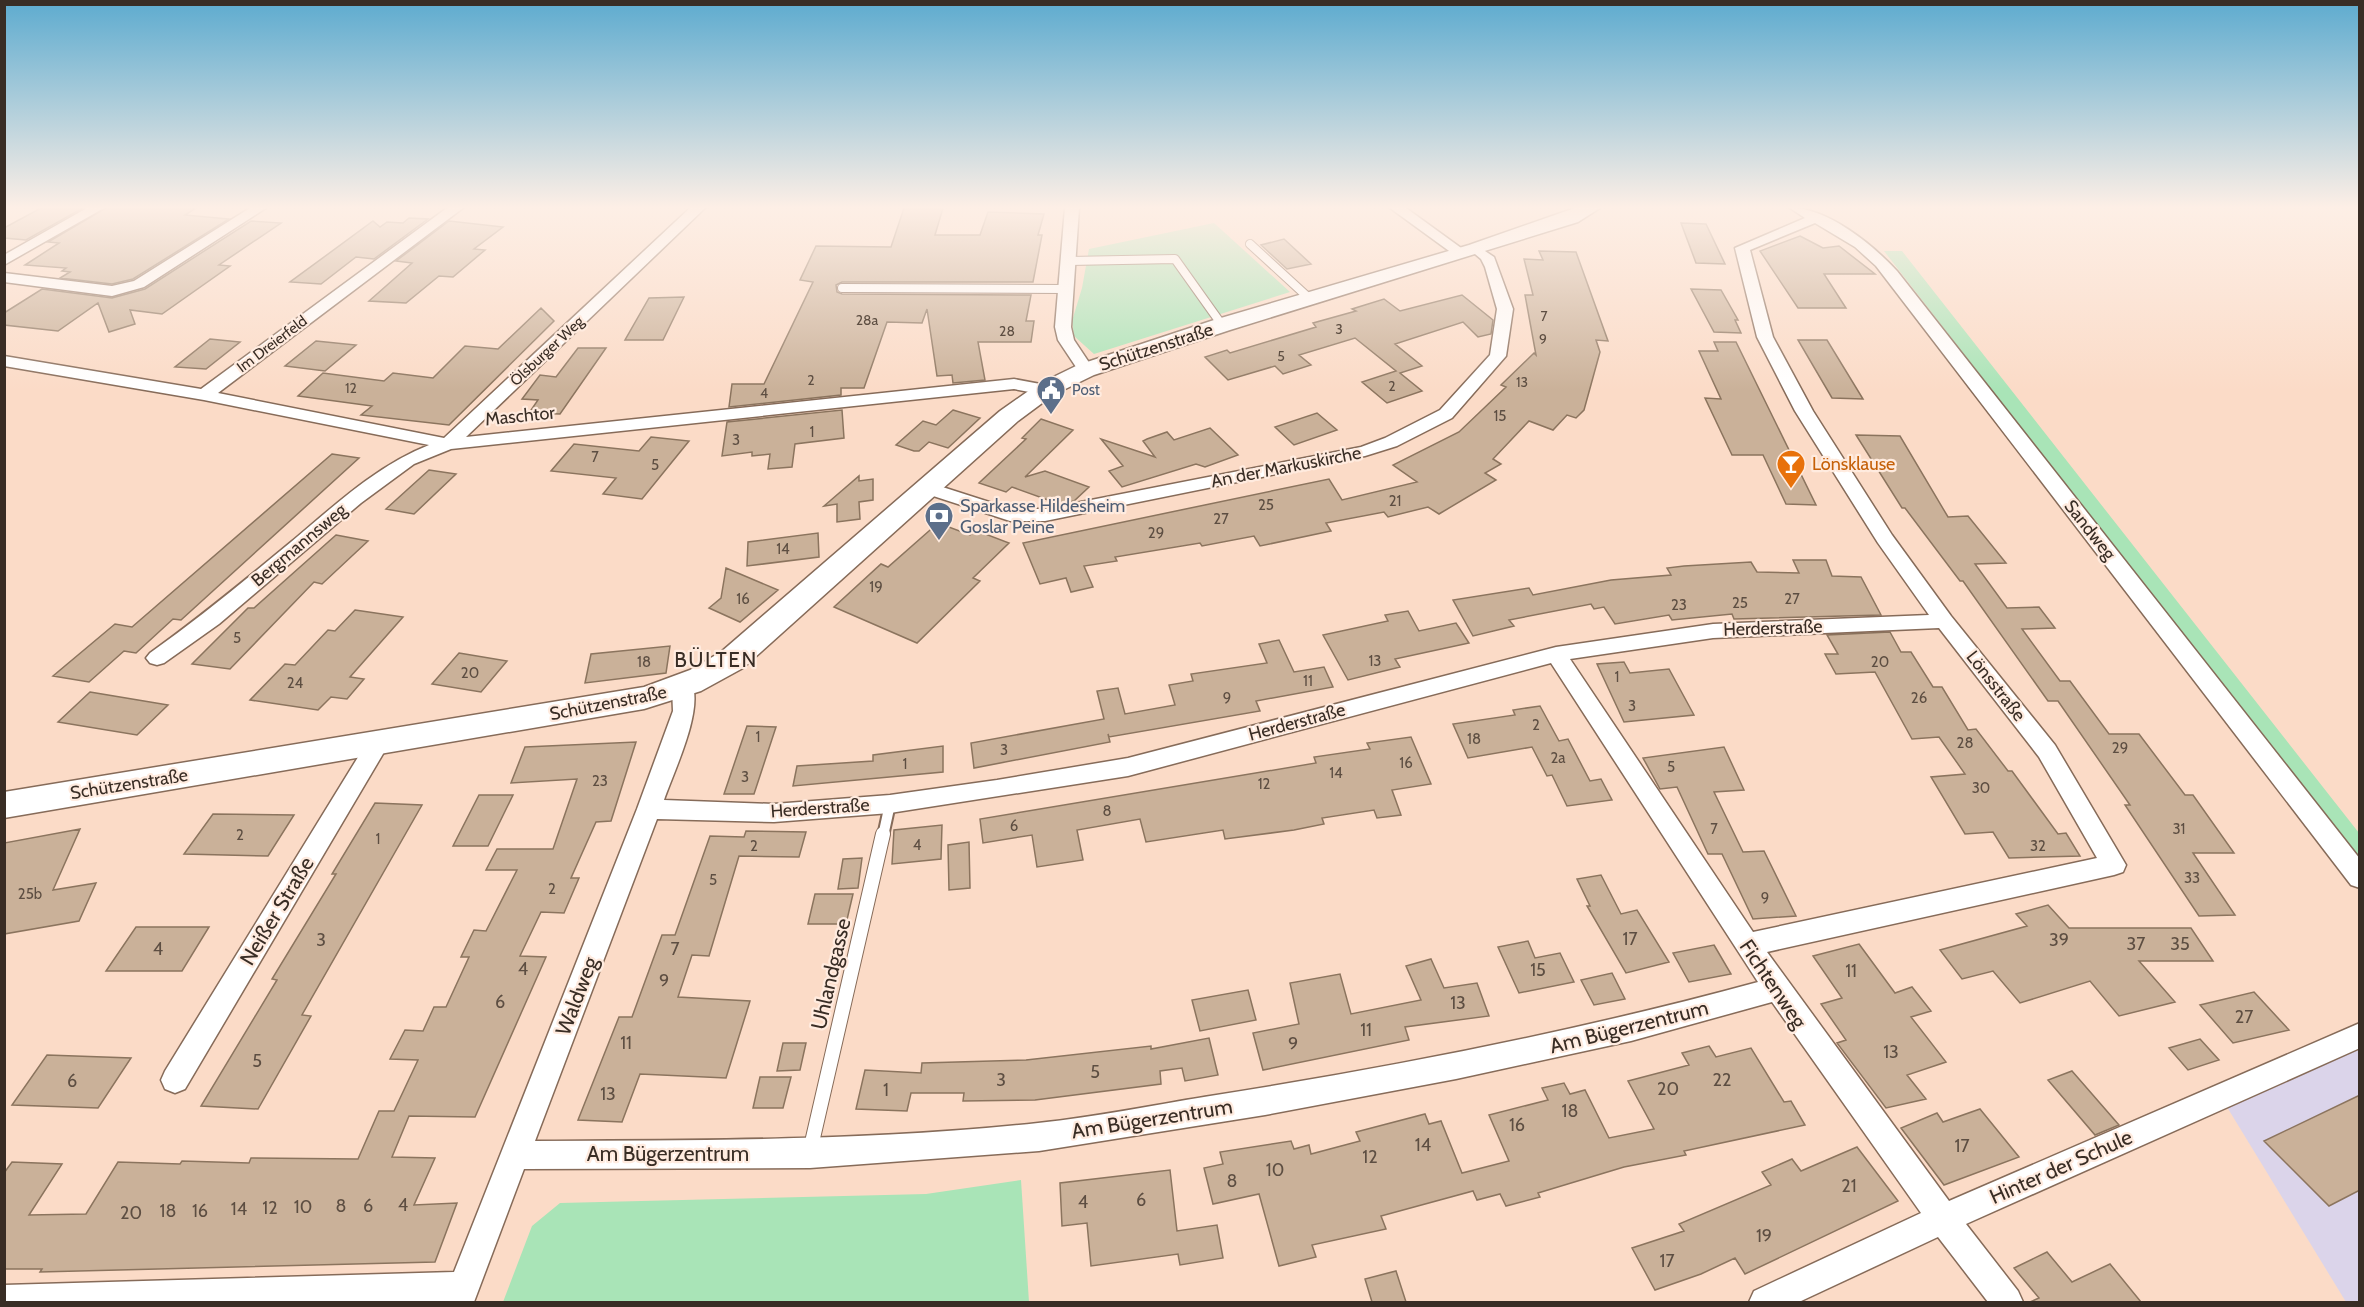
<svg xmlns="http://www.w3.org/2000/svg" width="2364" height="1307" font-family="Cabin,sans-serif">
<rect width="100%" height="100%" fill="#fbdbc7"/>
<path fill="#dbd4ea" d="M2359 1025V1302H2346L2216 1089Z"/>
<path fill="#a9e4b7" d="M1214 223 1290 292 1094 354 1074 336 1072 321 1082 288 1089 249Z
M1884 251H1902L2359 833V864Z
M1021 1180 1029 1302H503L532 1226 560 1203 926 1194Z"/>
<path fill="#cab199" stroke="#8b745e" stroke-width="1.5" d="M41 208H83L26 240 4 238V228Z
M106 208H196L185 215 229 219 133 279 112 284 60 278 70 272 62 271 66 268 25 265 59 243 48 242Z
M904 208H943L935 235H980L988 212 1044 214 1038 235H1042L1033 282H842L836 285 837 292 842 294 1031 295 1026 321H1034L1031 342H978L985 380 953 383 952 375 937 376 927 309 922 323 887 322 864 388H841V395L729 407 732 384H764L813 282 800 280 816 246 891 247Z
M409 218 428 219 374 259 356 257 321 284 290 282 373 221 380 227 387 222 403 223Z
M251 221 281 223 219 265 230 266 162 314 130 310 135 324 109 332 98 303 58 331 4 325V313L42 289 112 298 145 289Z
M449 221 503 227 474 249 485 250 453 277 439 276 406 303 369 301 412 263 396 261Z
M1681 223 1706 224 1725 264 1696 263Z
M1800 236 1823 248 1839 246 1875 274H1824L1846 308H1798L1760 251Z
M1284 239 1311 264 1287 269 1261 245Z
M1539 251 1576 252 1608 341 1596 340 1600 352 1584 410 1576 418 1567 415 1553 430 1529 421 1493 459 1501 464 1485 473 1496 480 1439 514 1428 507 1388 517 1384 512 1326 523 1331 531 1260 546 1254 536 1202 546 1200 543 1115 557 1117 561 1084 566 1093 587 1071 592 1066 578 1040 584 1023 543 1329 479 1342 500 1417 482 1393 465 1459 432 1506 387 1501 385 1534 353 1536 355 1525 295H1533L1524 259 1543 260Z
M1691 289 1721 290 1738 320H1735L1741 333 1714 332Z
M1462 295 1493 320 1491 334 1478 337 1463 322 1395 344 1422 366 1400 373 1422 391 1387 403 1362 382 1396 371 1355 338 1299 355 1311 365 1283 374 1275 366 1228 380 1205 357 1227 350 1230 353 1316 327 1313 323 1356 311 1352 309 1384 299 1400 311Z
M684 297 663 340H625L649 298Z
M541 308 554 321 449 425 361 415 372 406 298 396 323 373 384 381 393 373 433 378 465 346 498 349Z
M210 339 240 342 206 369 175 367Z
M1798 340H1827L1863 399 1832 398Z
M316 341 356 345 325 371 285 366Z
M1714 342H1736L1816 505 1786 504 1763 455H1732L1705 398 1721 399 1699 351H1718Z
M578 348H606L560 414 529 413 538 400 522 399 540 375 556 377Z
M842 410 844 438 795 444 792 467 768 469 770 454 752 456V452L722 456 727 422Z
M953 410 980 418 948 448 929 442 919 451H914L896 445 923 421 936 425Z
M1317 413 1337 430 1294 445 1275 427Z
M1041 419 1073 430 1025 477 1045 471 1089 487 1074 501 1059 504 1012 487 1006 492 979 483 1026 439 1022 438Z
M1210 428 1238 455 1205 467 1196 464 1122 487 1109 471 1123 466 1101 439 1155 457 1143 441 1147 439 1167 432 1174 440Z
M1856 435 1900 436 1948 517 1968 516 2006 563 1975 564 2007 608 2039 607 2055 628 2022 629 2060 681H2070L2109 734H2139L2185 795H2193L2234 853H2193L2235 915 2199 916 2125 805H2130L2058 701H2048L1963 581H1960L1905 508H1902Z
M651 437 689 441 642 499 603 494 616 478 551 471 574 444 639 451Z
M332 454 359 458 181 620 173 619 136 653 124 651 89 682 53 676 115 624 132 627Z
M429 470 456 474 414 514 386 509Z
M859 476V481L873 479V500L859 502 860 519 837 522V504L824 506Z
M938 523 970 535 975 530 1009 543 973 578 980 581 917 643 834 607 881 564 888 567Z
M818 533 819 557 747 566 748 542Z
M336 535 368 541 322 584 314 582 230 669 192 664 248 608H254Z
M1793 560H1826L1832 576 1861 577 1881 615 1734 619 1732 614 1672 620 1669 615 1615 624 1604 607 1594 609 1591 604 1509 620 1514 626 1473 636 1453 600 1529 588 1533 595 1611 580 1671 575 1667 568 1684 566 1751 562 1757 572 1799 573Z
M726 568 778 590 740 622 709 608 721 598Z
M355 610 403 617 350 677 364 679 347 699 331 697 318 710 250 700 285 664 295 665 328 630 335 631Z
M1408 611 1419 631 1456 623 1469 643 1395 659 1400 667 1348 680 1323 635 1388 621 1385 615Z
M1890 632 1901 652H1911L1933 687H1942L1968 730 1976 729 2008 771H2012L2058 834 2066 833 2080 856 2009 858 1993 832 1965 834 1931 777 1965 774 1939 737 1912 739 1875 672 1836 674 1825 654H1838L1827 635Z
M1279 640 1294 672 1324 667 1333 687 1256 701 1260 711 1109 737 1108 734 1110 742 974 768 971 743 1104 719 1097 691 1118 688 1125 714 1175 705 1169 685 1193 681 1191 674 1267 663 1259 644Z
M670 646 666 673 585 683 591 654Z
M459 653 507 661 481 692 432 684Z
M1624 662 1630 673 1669 669 1694 715 1624 722 1597 664Z
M90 692 168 705 137 735 58 722Z
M1540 706 1559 741 1568 739 1590 781 1601 779 1612 800 1567 806 1552 775 1547 776 1532 747 1468 758 1453 724 1515 715 1513 710Z
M747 726 776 727 754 794H724Z
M1411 737 1431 784 1392 790 1401 815 1377 818 1374 810 1322 818 1324 824 1294 830 1225 839 1223 830 1146 842 1140 819 1077 830 1083 860 1037 867 1032 835 983 843 980 819 1316 763 1314 757 1370 749 1367 743Z
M636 742 611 821 596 822 571 878H579L564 913 541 912 520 956 546 957 475 1117 409 1116 392 1157 435 1158 414 1205 457 1203 435 1262 40 1272 42 1269H4V1173L12 1162 62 1164 29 1215 86 1214 118 1162 180 1164 182 1161 249 1163 251 1158 358 1159 379 1111H394L418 1060 390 1059 405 1030 423 1031 434 1007H446L469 957H461L474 930 486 931 517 870H486L497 849H553L577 779 511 783 525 747Z
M943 746V772L793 786 797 766 873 761V755Z
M1724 747 1744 790 1714 792 1743 852 1764 851 1796 916 1753 919 1722 854H1708L1677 787 1660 789 1643 758Z
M479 795H513L488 846H453Z
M375 803 422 805 302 1015 311 1016 258 1109 201 1106 277 980 272 979 336 874H332Z
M213 814 294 815 268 856 184 854Z
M942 825 941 859 892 864 894 830Z
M80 829 53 890 96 883 79 921 4 934V843Z
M746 831 806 832 799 857 739 856 709 956 692 955 678 997 750 1001 726 1078 640 1074 622 1122 578 1120 619 1017H632L662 935H675L710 836 744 837Z
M969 842 970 888 949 890 948 845Z
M862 858 858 888 838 889 843 859Z
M1601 875 1621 914 1637 910 1669 962 1626 973 1587 906H1590L1577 879Z
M815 894H853L846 924H808Z
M2048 905 2069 928H2191L2213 961H2139L2175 1002 2119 1016 2090 981 2020 1003 1993 971 1962 979 1940 950 2027 926 2016 914Z
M136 927H209L182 971H106Z
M1528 941 1535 958 1560 953 1574 982 1519 993 1498 947Z
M1859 944 1895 993 1912 987 1931 1011 1911 1017 1946 1062 1907 1075 1926 1099 1886 1108 1837 1043 1846 1040 1821 1004 1842 998 1813 956Z
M1714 945 1731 974 1689 982 1673 953Z
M1431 959 1444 988 1477 983 1489 1016 1405 1027 1409 1040 1263 1070 1253 1033 1299 1024 1290 983 1340 974 1351 1014 1421 1000 1406 966Z
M1612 973 1625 999 1594 1005 1581 980Z
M1248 990 1256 1020 1200 1031 1192 1000Z
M2254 992 2289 1030 2233 1043 2200 1005Z
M1209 1038 1218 1075 1185 1081 1182 1068 1160 1071 1161 1084 1035 1100 963 1101 964 1093H911L907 1111 856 1109 865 1070 921 1073 922 1063 1026 1060 1151 1046V1049Z
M2200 1039 2219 1060 2188 1070 2169 1048Z
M783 1043H806L800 1070 777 1071Z
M1709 1046 1716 1057 1751 1048 1784 1102 1791 1101 1805 1125 1684 1151 1686 1155 1624 1167 1538 1193 1540 1197 1506 1206 1500 1194 1477 1200 1473 1191 1381 1216 1386 1229 1312 1245 1316 1257 1279 1266 1259 1194 1213 1204 1204 1168 1223 1164 1220 1152 1291 1141 1294 1149 1309 1145 1311 1154 1360 1141 1356 1132 1425 1114 1429 1124 1441 1121 1462 1173 1509 1161 1489 1115 1548 1100 1542 1088 1564 1083 1570 1094 1585 1090 1609 1138 1654 1129 1628 1081 1689 1065 1682 1053Z
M47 1055 131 1058 98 1108 12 1105Z
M2072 1071 2119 1125 2095 1135 2048 1080Z
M760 1077H791L783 1108H753Z
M2360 1095V1190L2329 1206 2264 1141Z
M1980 1109 2019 1157 1944 1185 1901 1128 1937 1113 1943 1122Z
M1857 1147 1898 1201 1745 1274 1735 1258 1701 1274 1655 1290 1632 1248 1684 1231 1679 1224 1771 1185 1762 1172 1792 1159 1801 1171Z
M1170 1170 1177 1231 1217 1225 1223 1258 1180 1265 1178 1254 1091 1266 1087 1223 1062 1226 1060 1183Z
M2047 1252 2072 1282 2110 1264 2141 1302H2030L2039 1298 2014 1268Z
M1396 1271 1406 1302H1372L1365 1279Z"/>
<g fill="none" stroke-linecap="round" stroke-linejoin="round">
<g stroke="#866b59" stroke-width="10">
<path id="lane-far2" d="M1250 244 1310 299
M1069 261 1175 259 1222 325
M842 288 1065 289"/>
</g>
<g stroke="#866b59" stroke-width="14">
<path id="lane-far1" d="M883 836 890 804"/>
</g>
<g stroke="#866b59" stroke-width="16">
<path id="lane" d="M810 1151 883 834"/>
</g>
<g stroke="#866b59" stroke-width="3">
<path id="street" d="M87 208H104L4 265V255Z
M250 208H266L144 287 112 296 4 282V273L112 286 134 281Z
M447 208H463L218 393 444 438 690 208H705L466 437 1014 379 1051 386 1053 390 1045 395 1014 389 451 449 414 464 361 503 219 624 164 663 157 665 150 663 146 658 150 653C199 618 244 581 291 542 334 506 376 466 429 445L204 400 4 366V356L201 389Z
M1065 208H1079L1071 327 1074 340 1094 370 1086 375 1080 373 1058 340 1055 327Z
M1390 208H1406L1468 253 1466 256H1456Z
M1790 208C1827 207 1873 245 1897 271L2360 859V888L2351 885 1876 266 1855 247 1815 223 1750 250 1773 337 1813 411 1892 535 1951 616 2055 745 2126 865 2123 872 2114 875 1767 952 1949 1201 2360 1023V1048L1966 1224 2018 1291 2023 1302H1988L1938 1237 1799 1302H1749L1754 1291 1921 1213 1772 1002 1631 1041 1456 1079 1265 1115 1039 1151 810 1168 524 1169 474 1302H4V1285L454 1272 637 809 673 711 672 688 675 682 683 680 691 682C705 708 673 773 664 800L774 804 890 795 997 780 1128 758 1556 647 1713 624 1929 615 1878 543 1795 411 1757 337 1735 248 1805 218ZM1939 628 2039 757 2097 858 1753 932 1570 659 1713 638ZM1551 663 1758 982C1578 1031 1395 1067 1210 1096 1153 1105 1096 1117 1038 1123 871 1141 703 1140 535 1141L657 819 774 822 890 813 1128 776Z
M1476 245 1494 257 1513 309 1506 356 1452 418 1397 446 1365 456 1045 521H1010L924 493 921 489 930 483 1011 509H1045L1361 447 1385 438 1440 410 1490 355 1497 309 1485 267 1481 259 1469 249Z
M379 734 387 736 390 742 185 1089 175 1093 165 1089 161 1080 165 1071 371 736Z"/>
</g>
<g stroke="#866b59" stroke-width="3">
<path id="secondary" d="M1575 208H1600L1578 222 1230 330 1094 375 1053 395 1018 421 743 668 701 691 644 709 4 818V792L644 687 690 670 721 652 1000 411 1037 385 1078 365 1214 320 1469 245Z"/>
</g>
<use href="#lane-far2" stroke="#fff" stroke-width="8"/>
<use href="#lane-far1" stroke="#fff" stroke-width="10"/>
<use href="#lane" stroke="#fff" stroke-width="14"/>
<use href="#street" fill="#fff" fill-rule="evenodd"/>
<use href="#secondary" fill="#fff" fill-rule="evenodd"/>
</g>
<linearGradient id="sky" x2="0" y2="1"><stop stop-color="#5dabcf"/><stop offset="0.53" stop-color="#fdefe6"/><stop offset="1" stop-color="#fdefe6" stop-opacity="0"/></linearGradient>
<rect width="2364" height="391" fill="url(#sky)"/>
<defs>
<g id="civic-pin" transform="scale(1.5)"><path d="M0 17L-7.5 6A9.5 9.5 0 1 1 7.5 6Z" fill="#5c6f8a" stroke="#ffebdf"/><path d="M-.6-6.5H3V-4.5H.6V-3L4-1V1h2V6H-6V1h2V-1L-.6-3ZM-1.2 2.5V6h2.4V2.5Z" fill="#fff"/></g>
<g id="bar-pin" transform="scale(1.5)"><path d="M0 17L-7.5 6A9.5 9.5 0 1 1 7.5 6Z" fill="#e8710a" stroke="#ffebdf"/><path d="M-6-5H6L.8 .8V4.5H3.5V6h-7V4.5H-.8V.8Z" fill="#fff"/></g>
<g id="bank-pin" transform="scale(1.5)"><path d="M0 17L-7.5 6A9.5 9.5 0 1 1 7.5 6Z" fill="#5c6f8a" stroke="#ffebdf"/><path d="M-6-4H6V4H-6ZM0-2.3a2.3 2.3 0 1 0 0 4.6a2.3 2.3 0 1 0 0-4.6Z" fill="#fff"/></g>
</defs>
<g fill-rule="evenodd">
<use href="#civic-pin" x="1051" y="390"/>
<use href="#bar-pin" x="1791" y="464"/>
<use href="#bank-pin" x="939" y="516"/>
</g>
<g text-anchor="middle" stroke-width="4.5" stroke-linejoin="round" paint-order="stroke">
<g font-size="14" fill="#5d4e42">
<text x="1544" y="321">7</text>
<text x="867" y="325">28a</text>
<text x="1339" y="334">3</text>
<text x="1007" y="336">28</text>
<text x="1543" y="344">9</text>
<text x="1281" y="361">5</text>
<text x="811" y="385">2</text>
<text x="1522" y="387">13</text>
<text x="1392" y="391">2</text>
<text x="351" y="393">12</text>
<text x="764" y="398">4</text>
</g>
<g font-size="15" fill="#392d25" stroke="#ffebdf">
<text transform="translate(272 344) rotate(-37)" y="5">Im Dreierfeld</text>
<text transform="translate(547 351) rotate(-43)" y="5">Ölsburger Weg</text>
</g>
<g font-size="15" fill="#4e5e75" stroke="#ffebdf" text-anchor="start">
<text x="1072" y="395">Post</text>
</g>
<g font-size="15" fill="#5d4e42">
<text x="1500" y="421">15</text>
<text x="812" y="437">1</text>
<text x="736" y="445">3</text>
<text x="595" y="462">7</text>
<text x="655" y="470">5</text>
<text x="1395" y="506">21</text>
<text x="1266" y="510">25</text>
<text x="1221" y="524">27</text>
<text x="1156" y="538">29</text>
<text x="783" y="554">14</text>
<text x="876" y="592">19</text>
<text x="743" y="604">16</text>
<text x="1792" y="604">27</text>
<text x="1740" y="608">25</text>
<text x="1679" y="610">23</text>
<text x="237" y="643">5</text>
<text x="1375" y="666">13</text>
<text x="644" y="667">18</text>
<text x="1880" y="667">20</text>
<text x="470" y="678">20</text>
<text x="1617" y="682">1</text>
<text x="1308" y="686">11</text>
<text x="295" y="688">24</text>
<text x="1227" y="703">9</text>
<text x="1919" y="703">26</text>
<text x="1632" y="711">3</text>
<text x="1536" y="730">2</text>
<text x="758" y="742">1</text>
<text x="1474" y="744">18</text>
<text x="1965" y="748">28</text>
<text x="2120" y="753">29</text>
<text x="1004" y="755">3</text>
<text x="1558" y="763">2a</text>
<text x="1406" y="768">16</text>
<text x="905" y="769">1</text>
<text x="1671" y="772">5</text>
<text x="1336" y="778">14</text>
<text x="745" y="782">3</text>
<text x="600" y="786">23</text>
<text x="1264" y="789">12</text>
<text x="1981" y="793">30</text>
<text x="1107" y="816">8</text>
<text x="1014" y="831">6</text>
<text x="1714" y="834">7</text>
<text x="2179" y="834">31</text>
<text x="240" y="840">2</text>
<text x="378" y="844">1</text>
<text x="917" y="850">4</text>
<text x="754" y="851">2</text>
<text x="2038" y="851">32</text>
<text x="2192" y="883">33</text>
<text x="713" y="885">5</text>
<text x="552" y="894">2</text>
<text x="30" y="899">25b</text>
<text x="1765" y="903">9</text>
</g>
<g font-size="18" fill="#392d25" stroke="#ffebdf">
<text transform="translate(1156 347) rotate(-18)" y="6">Schützenstraße</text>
<text transform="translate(520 416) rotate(-6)" y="6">Maschtor</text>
<text transform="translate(1286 467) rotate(-11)" y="6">An der Markuskirche</text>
<text transform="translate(2090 530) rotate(52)" y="6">Sandweg</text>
<text transform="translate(299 545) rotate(-40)" y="6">Bergmannsweg</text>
<text transform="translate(1773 628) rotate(-2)" y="6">Herderstraße</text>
<text transform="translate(1996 686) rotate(52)" y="6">Lönsstraße</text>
<text transform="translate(608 703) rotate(-11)" y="6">Schützenstraße</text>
<text transform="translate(1297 722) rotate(-15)" y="6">Herderstraße</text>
<text transform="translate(129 784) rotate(-9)" y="6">Schützenstraße</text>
<text transform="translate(820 808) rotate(-4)" y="6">Herderstraße</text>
</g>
<g font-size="18" fill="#c56008" stroke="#ffebdf" text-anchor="start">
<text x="1812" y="470">Lönsklause</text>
</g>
<g font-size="18" fill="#4e5e75" stroke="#ffebdf" text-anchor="start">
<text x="960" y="512">Sparkasse Hildesheim<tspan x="960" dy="21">Goslar Peine</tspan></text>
</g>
<g font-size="18" fill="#5d4e42">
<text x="1630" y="945">17</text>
<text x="321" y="946">3</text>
<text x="2059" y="946">39</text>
<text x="2136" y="950">37</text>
<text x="2180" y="950">35</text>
<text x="158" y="955">4</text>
<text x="675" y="955">7</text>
<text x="523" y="975">4</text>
<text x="1538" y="976">15</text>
<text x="1851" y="977">11</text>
<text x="664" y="987">9</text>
<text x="500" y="1008">6</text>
<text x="1458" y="1009">13</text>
<text x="2244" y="1023">27</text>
<text x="1366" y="1036">11</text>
<text x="626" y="1049">11</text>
<text x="1293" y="1050">9</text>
<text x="1891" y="1058">13</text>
<text x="257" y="1067">5</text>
<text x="1095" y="1078">5</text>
<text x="1001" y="1086">3</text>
<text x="1722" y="1086">22</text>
<text x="72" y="1087">6</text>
<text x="1668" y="1095">20</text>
<text x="886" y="1096">1</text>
<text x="608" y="1100">13</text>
<text x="1570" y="1117">18</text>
<text x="1517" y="1131">16</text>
<text x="1423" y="1151">14</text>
<text x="1962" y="1152">17</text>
<text x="1370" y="1163">12</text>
<text x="1275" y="1176">10</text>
<text x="1232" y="1187">8</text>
<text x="1849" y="1192">21</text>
<text x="1141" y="1206">6</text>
<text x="1083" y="1208">4</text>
<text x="403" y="1211">4</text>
<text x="341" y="1212">8</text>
<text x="368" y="1212">6</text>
<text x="303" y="1213">10</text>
<text x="270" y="1214">12</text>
<text x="239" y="1215">14</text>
<text x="168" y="1217">18</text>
<text x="200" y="1217">16</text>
<text x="131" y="1219">20</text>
<text x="1764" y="1242">19</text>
<text x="1667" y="1267">17</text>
</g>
<g font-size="21" letter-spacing="1.5" fill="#392d25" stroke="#ffebdf">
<text x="716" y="667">BÜLTEN</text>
</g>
<g font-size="21" fill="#392d25" stroke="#ffebdf">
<text transform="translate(277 911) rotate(-59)" y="7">Neißer Straße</text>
<text transform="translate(831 974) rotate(-77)" y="7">Uhlandgasse</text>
<text transform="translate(1773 984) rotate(56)" y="7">Fichtenweg</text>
<text transform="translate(577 996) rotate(-69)" y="7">Waldweg</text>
<text transform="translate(1629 1027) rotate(-14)" y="7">Am Bügerzentrum</text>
<text transform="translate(1152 1119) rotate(-9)" y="7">Am Bügerzentrum</text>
<text x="668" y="1161">Am Bügerzentrum</text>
<text transform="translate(2061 1167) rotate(-24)" y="7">Hinter der Schule</text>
</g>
</g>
<rect width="2364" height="1307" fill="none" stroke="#392d25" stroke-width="12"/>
</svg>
